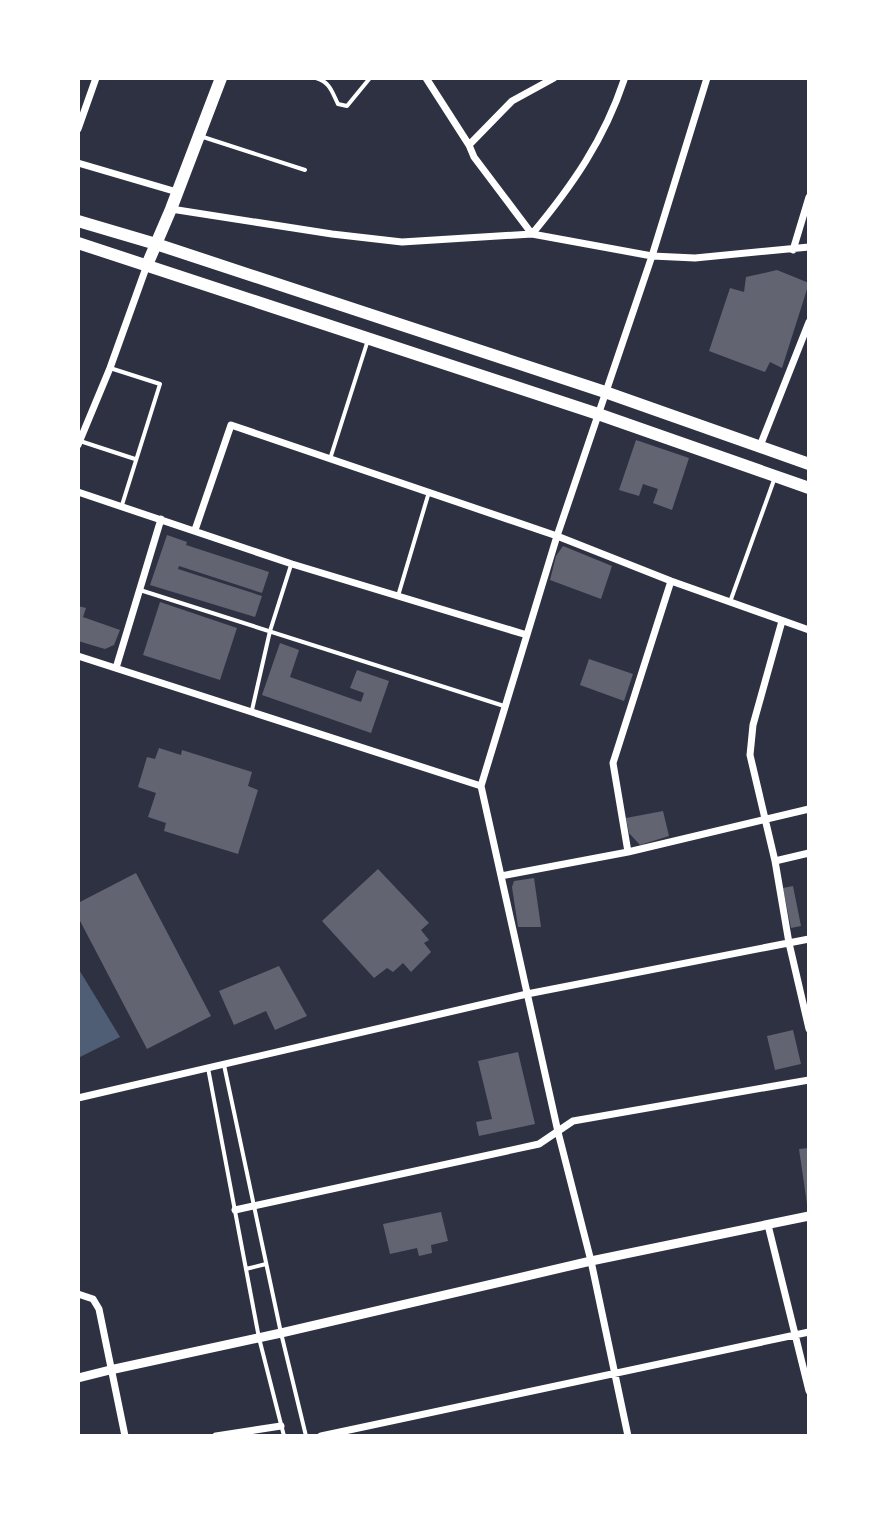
<svg xmlns="http://www.w3.org/2000/svg" width="887" height="1514" font-family="'Exo 2',sans-serif">
<rect width="100%" height="100%" fill="#2d3142"/>
<path fill="#4f5d75" d="M78 968 120 1037 78 1058Z"/>
<path fill="#626471" d="M777 270 809 283 782 368 770 362 765 372 709 351 730 288 744 292 746 277Z
M636 440 689 458 672 510 653 503 658 489 643 484 639 496 619 490Z
M167 535 187 542 186 545 269 572 262 593 179 566 178 569 262 596 255 617 150 585Z
M563 546 612 566 601 599 550 580 556 556Z
M160 602 237 628 220 680 143 655Z
M78 606 86 608 83 617 120 630 114 645 105 649 78 641Z
M280 643 299 650 290 677 361 702 364 693 350 688 357 670 389 681 371 733 262 695Z
M589 659 633 674 624 701 580 685Z
M159 748 181 755 182 750 252 772 248 786 258 790 238 854 164 831 166 823 148 817 156 793 138 787 147 757 155 759Z
M663 811 669 836 640 845 629 833 626 818Z
M378 869 429 923 421 930 429 940 424 943 431 952 411 972 403 963 393 972 387 968 374 978 322 921Z
M136 873 211 1016 147 1049 78 917V903Z
M534 878 541 927H518L512 887 514 881Z
M793 886 801 926 791 928 783 888Z
M279 966 307 1016 275 1030 266 1011 234 1025 219 991Z
M793 1030 801 1064 775 1070 767 1036Z
M518 1052 535 1124 479 1136 476 1122 492 1119 478 1061Z
M809 1148V1204H807L799 1149Z
M441 1212 448 1241 431 1245 432 1253 419 1256 417 1248 390 1254 383 1224Z"/>
<g fill="none" stroke-linecap="round" stroke-linejoin="round">
<path stroke="#fff" stroke-width="4" d="M316 78C330 82 332 92 338 104L347 106 370 78
M200 136 305 170
M110 368 160 384 122 505
M80 441 135 459
M330 459 367 343
M140 590 504 706
M398 596 429 492
M730 602 774 480
M252 710 270 631 291 565
M224 1065 281 1333 306 1436
M208 1068 259 1338 284 1436
M246 1269 266 1264"/>
<path stroke="#fff" stroke-width="7" d="M426 78 469 145 474 157 532 234C572 186 604 140 624 80
M78 129 96 78
M469 145 512 101 554 78
M78 163 177 192
M171 209 332 234 402 242 532 234 652 256 695 258 809 247
M793 250 809 197
M78 445 110 368 147 265
M760 446 809 322
M78 492 292 564 527 635
M195 530 231 425 557 536 671 581 809 630
M782 621 753 725 750 755 775 861 789 943 809 1029
M78 656 481 786
M116 668 161 519
M628 852 613 763 671 581
M775 861 809 853
M501 876 628 852 809 809
M78 1098 527 994 809 939
M235 1210 539 1144 573 1121 809 1080
M768 1225 809 1391
M78 1294 93 1299 99 1309 125 1436
M216 1436 281 1426
M321 1436 809 1332
M628 1436 591 1261 558 1132 481 786 557 536 652 256 707 78"/>
<path stroke="#fff" stroke-width="9" d="M78 1378 110 1370 281 1333 591 1261 809 1216"/>
<path stroke="#fff" stroke-width="12" d="M78 221 156 244 605 392 809 464
M78 243 598 414 809 488
M147 265 171 209 221 78"/>
</g>
<rect width="887" height="1514" fill="none" stroke="#ffffff" stroke-width="160"/>
</svg>
